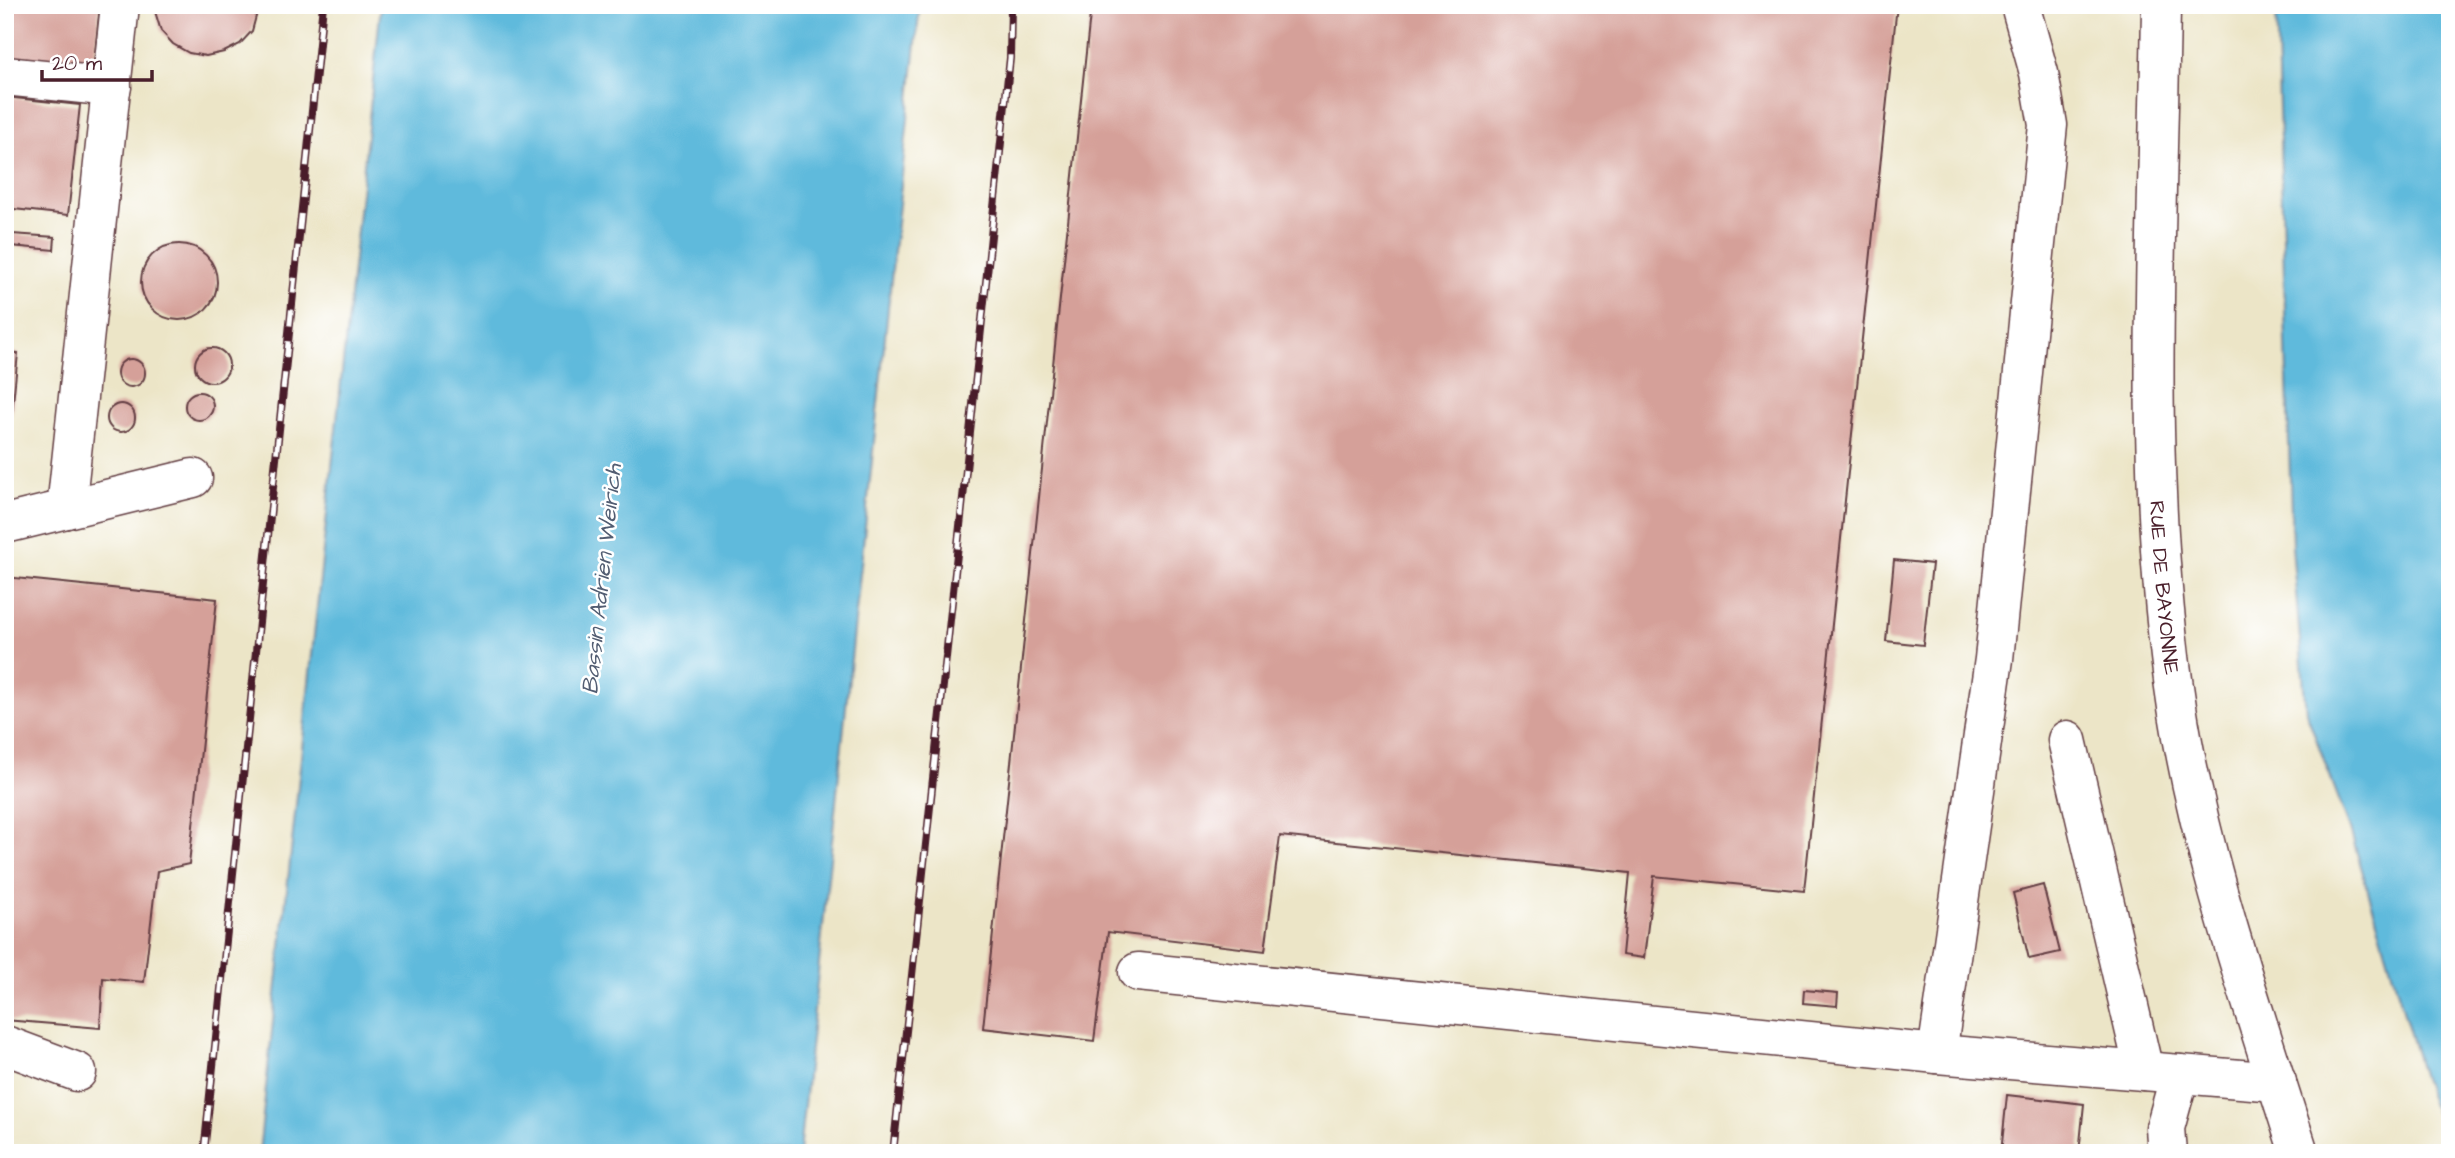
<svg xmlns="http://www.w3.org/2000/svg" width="2455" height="1158" font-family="'Architects Daughter',sans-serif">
<rect width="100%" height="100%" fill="#fff"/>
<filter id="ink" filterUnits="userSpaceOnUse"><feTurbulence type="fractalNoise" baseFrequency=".0143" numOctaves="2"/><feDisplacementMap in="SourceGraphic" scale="14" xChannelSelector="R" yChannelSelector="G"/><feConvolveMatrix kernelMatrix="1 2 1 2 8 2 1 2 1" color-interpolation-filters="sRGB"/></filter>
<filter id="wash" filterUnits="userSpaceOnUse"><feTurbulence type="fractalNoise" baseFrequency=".00686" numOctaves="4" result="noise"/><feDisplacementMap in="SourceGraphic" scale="28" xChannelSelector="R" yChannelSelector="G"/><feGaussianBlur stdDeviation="1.57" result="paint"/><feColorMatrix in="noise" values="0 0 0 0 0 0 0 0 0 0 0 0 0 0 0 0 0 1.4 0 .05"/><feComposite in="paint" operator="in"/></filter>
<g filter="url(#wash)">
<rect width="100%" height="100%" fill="#ece5c7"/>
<path fill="#5ebadc" stroke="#546c84" stroke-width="2" d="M381 5H920L799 1153H259Z
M2276 5H2450V1153L2423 1078 2350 829 2306 712 2292 546Z"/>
<g id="blocks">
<path fill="#d5a099" d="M5 5H100L93 72 5 61Z
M153 5H259L252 31 240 44 224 52 206 56 189 53 173 44 161 31Z
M1091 5H1897L1804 891 1654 876 1644 958 1622 955 1630 873 1280 836 1265 951 1108 932 1094 1041 983 1028Z
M5 97 80 105 68 215 5 208Z
M12 234 55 237 54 250 11 246Z
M141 282a38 38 0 1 1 76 0a38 38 0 1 1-76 0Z
M195 365a17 17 0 1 1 34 0a17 17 0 1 1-34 0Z
M5 352 18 353 12 413 5 412Z
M117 373a14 14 0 1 1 28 0a14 14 0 1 1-28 0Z
M185 406a14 14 0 1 1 28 0a14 14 0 1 1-28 0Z
M107 418a14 14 0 1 1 28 0a14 14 0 1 1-28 0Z
M1894 560 1932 564 1923 645 1886 641Z
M5 577 217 599 189 864 157 871 144 982 103 978 100 1028 5 1020Z
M2043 885 2060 952 2029 959 2013 893Z
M1804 990 1838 993 1837 1006 1803 1003Z
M2007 1095 2084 1104 2079 1153H2001Z"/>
</g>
</g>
<g filter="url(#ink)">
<use href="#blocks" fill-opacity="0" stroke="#623d42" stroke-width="2"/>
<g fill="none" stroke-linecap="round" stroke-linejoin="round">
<g stroke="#623d42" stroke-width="41">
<g id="minor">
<path id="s1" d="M2161 5C2158 238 2141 476 2177 707 2201 860 2253 1006 2299 1153"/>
<path d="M5 76 112 87"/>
<path d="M66 509 120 5"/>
<path d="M5 524 193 478"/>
<path d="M2067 740 2144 1071"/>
<path d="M1138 972 1937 1054 2277 1082"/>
<path d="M5 1045 77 1072"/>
<path d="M1937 1054 1994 659 2048 125 2039 73 2020 5"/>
<path d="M2167 1153 2165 1128 2180 1074"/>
</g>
</g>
<use href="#minor" stroke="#fff" stroke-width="38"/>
<g stroke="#4a1f2b" stroke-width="8">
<path id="rail" d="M204 1153 323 5
M893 1153 1010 58 1011 5"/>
</g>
<use href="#rail" stroke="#fff" stroke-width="5" stroke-dasharray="16" stroke-linecap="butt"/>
</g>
</g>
<g text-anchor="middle" stroke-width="5" stroke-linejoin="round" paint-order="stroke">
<g font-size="21" fill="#4a1f2b" stroke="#fff">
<text dy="7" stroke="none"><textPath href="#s1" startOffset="583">RUE DE BAYONNE</textPath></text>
</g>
<g font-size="23" font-style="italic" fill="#525d72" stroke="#fff">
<text transform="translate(601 579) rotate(-84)" y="8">Bassin Adrien Weirich</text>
</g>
</g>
<rect width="2455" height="1158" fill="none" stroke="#fff" stroke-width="28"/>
<path d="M42 70v10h110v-10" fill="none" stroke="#4a1f2b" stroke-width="3.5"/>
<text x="52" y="70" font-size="21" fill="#4a1f2b" stroke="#ffffff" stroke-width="5" paint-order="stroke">20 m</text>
</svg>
